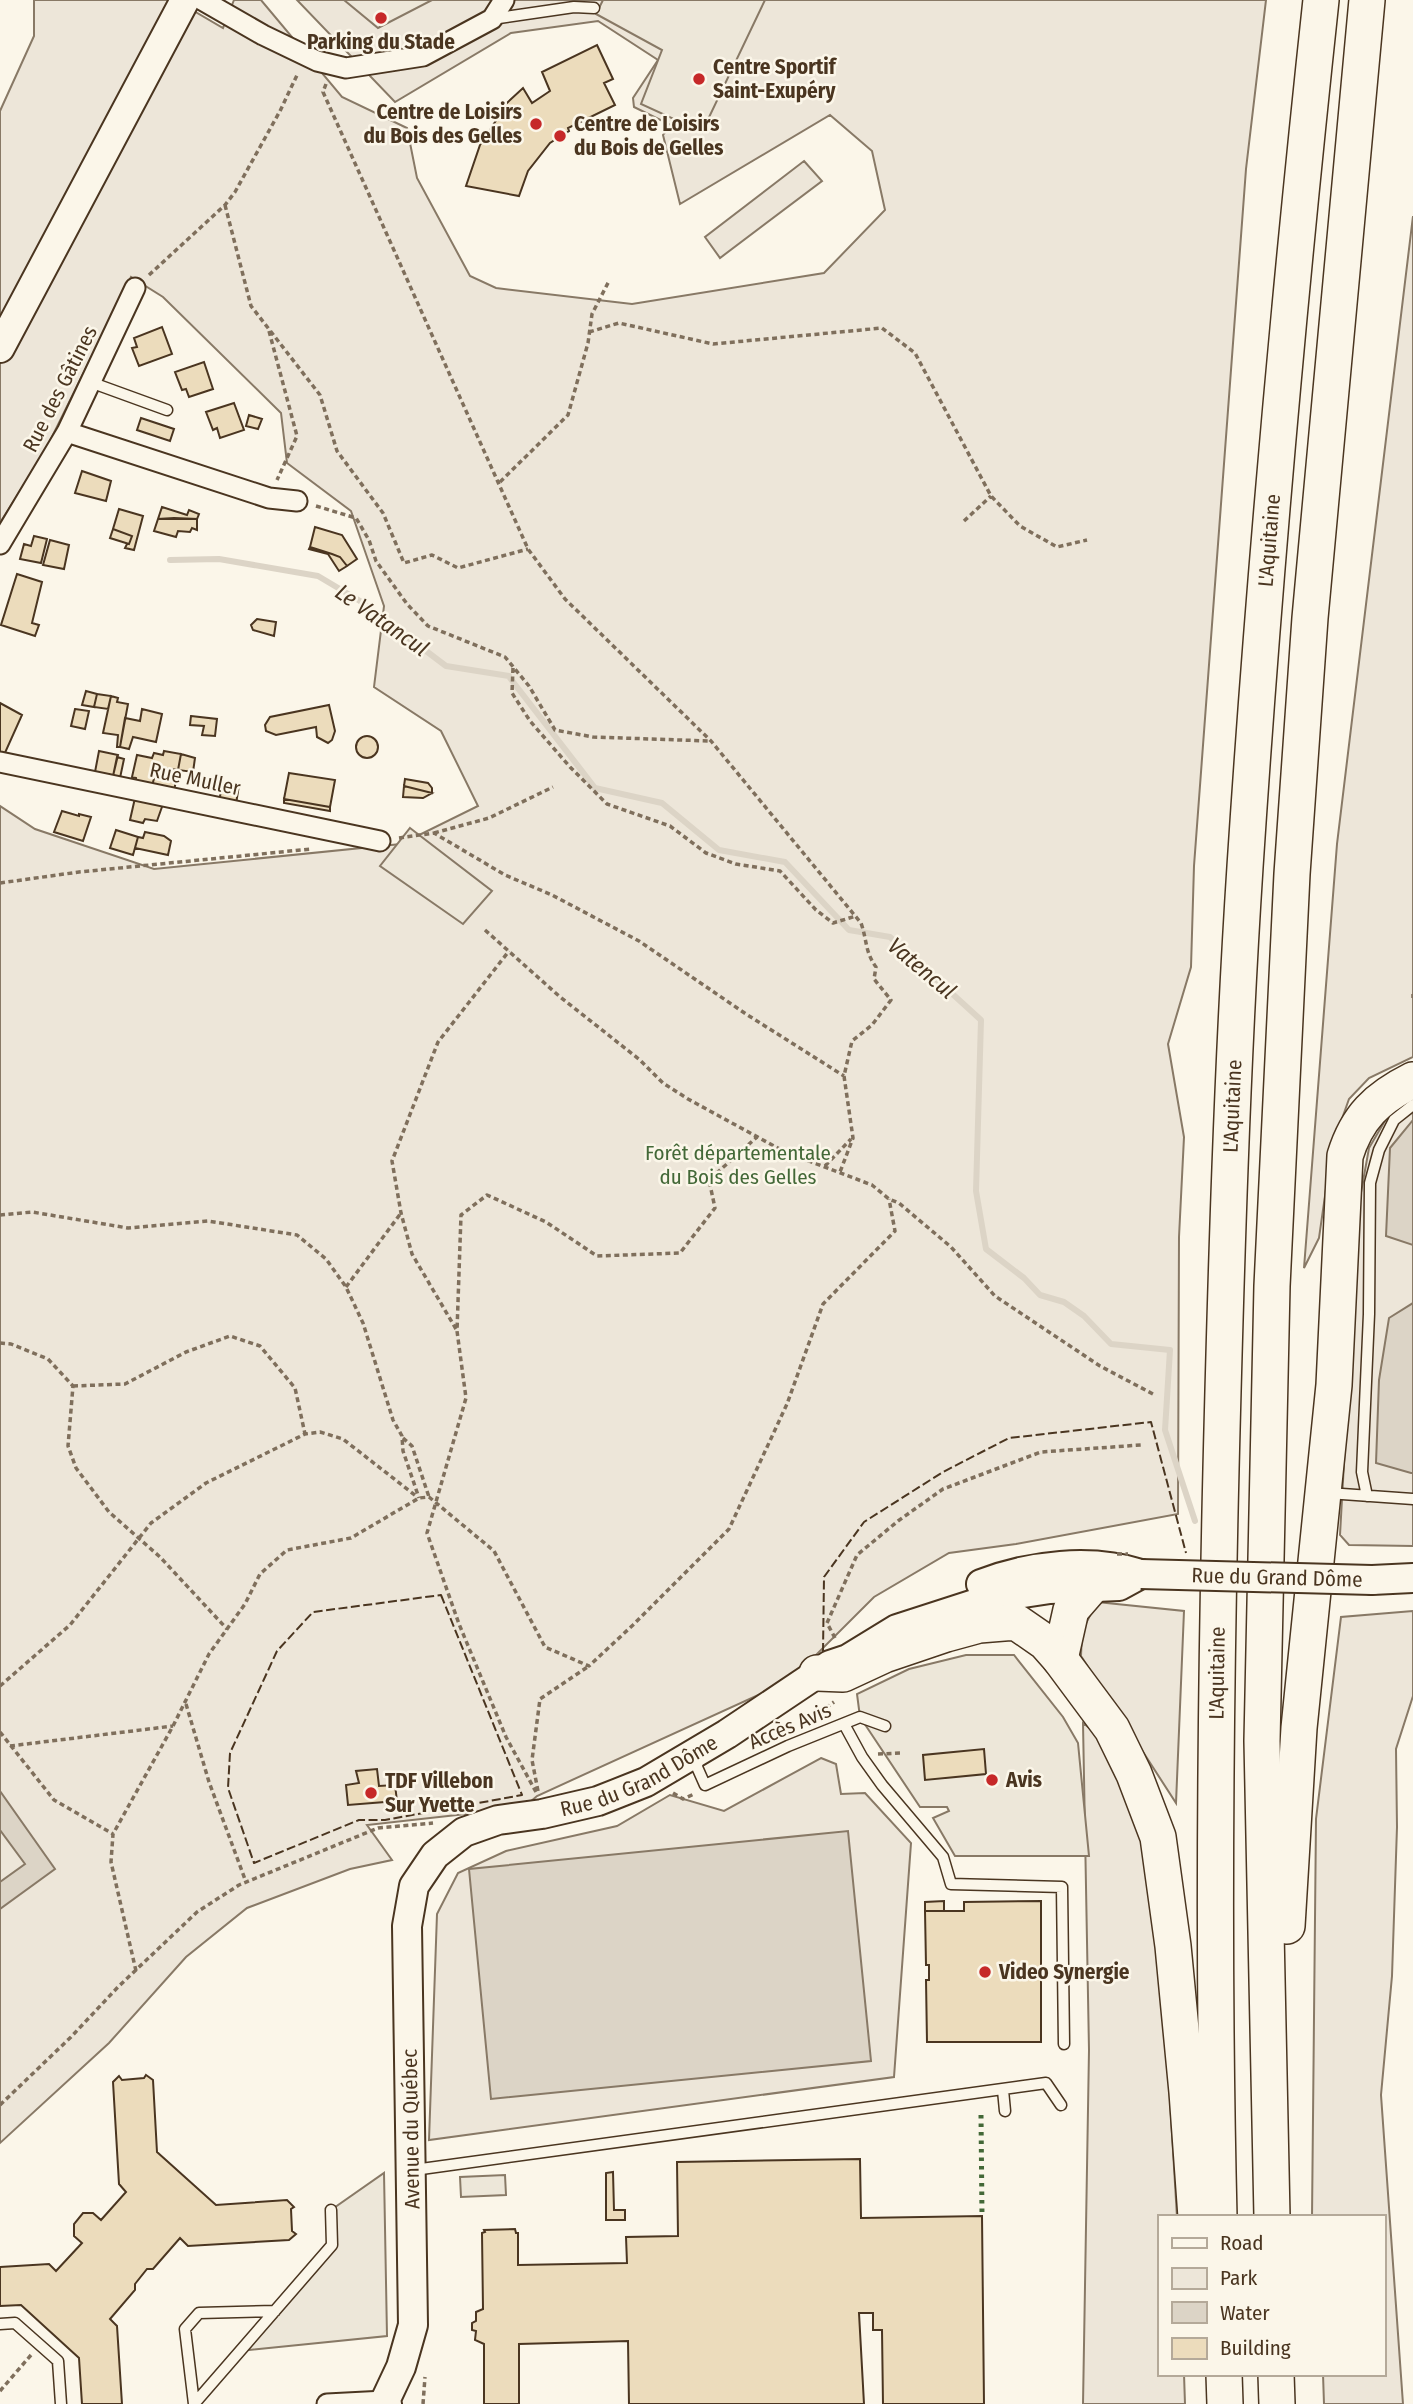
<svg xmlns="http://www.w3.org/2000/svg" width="1413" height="2404" font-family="'Fira Sans Condensed',sans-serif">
<rect width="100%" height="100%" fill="#fbf6e9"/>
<path fill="#ede6d9" stroke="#887966" stroke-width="2" d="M34 0H175L223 28 234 0H261L342 97 407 128 417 178 470 276 496 288 632 304 824 273 885 210 872 151 830 115 680 204 663 135 671 125 634 107 633 98 658 60 598 21 511 33 395 102 297 0H1266L1246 169 1194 866 1191 967 1168 1044 1184 1137 1179 1237 1178 1514 1016 1544 949 1553 874 1597 791 1680 537 1796 530 1802 466 1814 367 1825 392 1860 350 1869 247 1908 186 1957 109 2043 0 2143V806L35 829 154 869 401 844 478 806 441 731 374 687 384 606 351 511 287 463 281 413 163 297 131 277 45 451 0 523V111L34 36Z
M804 161 822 181 720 258 705 237Z
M1413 216V1057L1369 1078 1349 1099 1332 1147 1319 1238 1304 1268 1337 844Z
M1413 1095V1546L1349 1545 1340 1535 1358 1209 1369 1148 1393 1107Z
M1097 1602 1184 1611 1176 1803 1081 1656 1082 1631Z
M1413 1611V1696L1396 1749 1397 1827 1392 1976 1381 2095 1403 2404H1324L1323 2374H1383V2217H1312L1316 1819 1341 1617Z
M1083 1723 1101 1737 1139 1820 1161 1950 1177 2217H1159V2374H1184L1185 2404H1083L1089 2050Z
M821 1758 836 1764 841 1794 865 1793 911 1843 894 2077 429 2140 437 1914 458 1873 506 1851 617 1826 670 1795 724 1811Z"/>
<path fill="#ede7d9" stroke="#887966" stroke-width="2" d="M344 0H432L378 28Z
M603 0H765L702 132 641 104 662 50 596 14Z
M410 828 492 891 463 924 380 866Z
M966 1655H1014L1063 1717 1078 1743 1089 1856H955L933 1818 949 1811 947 1807H920L860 1717 857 1694 909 1669Z
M384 2173 387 2336 240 2351 332 2245 331 2210Z
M505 2175 506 2195 461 2197 460 2177Z"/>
<path fill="#dcd4c6" stroke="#887966" stroke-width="2" d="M1413 1120V1245L1386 1236 1390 1148Z
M1413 1303V1473H1411L1376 1463 1379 1380 1389 1318Z
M0 1791 55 1869 0 1909V1882L25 1864 0 1830Z
M848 1831 871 2061 491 2099 469 1869Z"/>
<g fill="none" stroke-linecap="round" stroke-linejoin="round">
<path stroke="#dcd4c6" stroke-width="6" d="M170 560 219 559 318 576 360 601 446 666 509 676
M510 678 595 788 662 803 719 850 785 862 849 930 890 937 981 1020 976 1191 986 1249 1024 1278 1040 1295 1064 1302 1084 1316 1111 1344 1170 1350 1165 1430 1195 1521"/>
</g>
<path fill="#ecdcbc" stroke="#4a3520" stroke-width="2" d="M597 45 613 79 604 83 615 105 568 128 569 131 550 143 528 171 519 196 466 186 480 145 497 119 494 115 523 88 532 103 550 91 542 72Z
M162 327 172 354 139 366 132 348 137 347 134 338Z
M204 362 213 389 189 397 186 389 182 390 175 372Z
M234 403 244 430 220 438 217 428 213 430 206 412Z
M249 415 262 419 258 429 246 426Z
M141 418 174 429 170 441 137 430Z
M82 471 111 481 106 501 75 493Z
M162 507 187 515 189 510 199 514 197 519H158Z
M119 509 143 516 134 550 125 548 127 544H129L132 536 113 529Z
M174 518 197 519V530L192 528 190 532 178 531 176 537 154 531 158 519Z
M315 527 342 535 357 559 347 566 340 557 332 554 310 547Z
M113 529 132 536 129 544 110 538Z
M34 536 47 539 41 563 20 559 24 544 31 546Z
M50 540 69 545 64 569 43 565Z
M310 547 332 554 340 557 347 566 339 571 328 554 309 549Z
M17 574 42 582 32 623 39 625 35 636 1 625Z
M257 619 276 622 274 636 253 630 251 625Z
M86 691 97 694 94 707 82 705Z
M97 694 111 696 108 709 94 707Z
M111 696 118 698 117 702 128 704 120 747H117L118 735 103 733Z
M0 703 22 715 4 755H0Z
M329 705 335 731 332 740 328 743 317 737 316 727 276 735 266 731 265 725 270 717Z
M75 709 89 711 85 729 71 726Z
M142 709 162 714 156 742 133 737 129 749 120 747 125 718 140 721Z
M191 716 217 719 215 736 202 735 204 726 190 725Z
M356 747a11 11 0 1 1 22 0a11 11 0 1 1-22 0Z
M99 751 118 755 113 776 95 772Z
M164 751 181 754 178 770 157 767 152 786 136 782V778L132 777 137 755 152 758 154 753 163 755Z
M181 754 195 758 193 772 178 770Z
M117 757 124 759 120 778 113 776Z
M157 767 178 770 174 791 152 786Z
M289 773 335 780 330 807 284 799Z
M405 779 428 783 432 788V793L404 786Z
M223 782 239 785 236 804 219 801Z
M404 786 432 793 423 798 403 797Z
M135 798 163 804 157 821 145 819 143 823 130 820Z
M284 799 330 807V811L284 803Z
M62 811 79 816V814L91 817 83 841 54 832Z
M116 830 138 837 133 855 110 848Z
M145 832 164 836 171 841 168 855 135 848 138 837 143 838Z
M984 1749 986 1774 925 1780 923 1755Z
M377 1769 379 1786 395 1785 397 1801 348 1805 346 1785 359 1783 356 1771Z
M944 1901V1911H925V1902Z
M1041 1901V2042H927L926 1980H929V1965H926L925 1911H964V1902Z
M146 2075 153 2080 157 2152 216 2205 287 2200 294 2207 291 2209 292 2231 296 2234 289 2240 188 2246 180 2238 153 2269H147L135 2284V2290L110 2319 117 2326 122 2404H82L79 2358 21 2305 0 2306V2267L49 2264 56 2271 82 2243 74 2236V2224L83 2213H93L101 2220 126 2192 119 2184 113 2082 119 2076 122 2080 144 2078Z
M860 2159 861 2218 982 2216 984 2404H883L882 2330H873V2313H859L864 2404H629L628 2341 519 2344V2404H484V2344L475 2340 476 2331 472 2330V2323L476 2321V2312L483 2309 482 2233 485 2232 484 2230 515 2229 516 2233H518V2265L627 2263 626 2237 678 2236 677 2162Z
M613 2172 614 2210H625V2220H606V2173Z"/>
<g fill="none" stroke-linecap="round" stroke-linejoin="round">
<g stroke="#4a3520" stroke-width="13">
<path id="lane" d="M492 19 574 7 594 8
M90 382 167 410
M1328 1493 1413 1499
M1367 1496 1362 1472 1369 1314 1370 1183 1379 1150 1394 1120 1413 1105
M844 1724 862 1757 882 1785 943 1857 951 1884 1062 1887 1064 2044
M698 1756 697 1767 705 1785 788 1746 860 1717 885 1726
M1003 2090 1005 2111
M414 2170 1046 2083 1061 2105
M0 2324 15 2323 58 2361 61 2404
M194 2404 332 2245 331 2210
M194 2404 185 2329 199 2313 275 2311"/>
</g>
<g stroke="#4a3520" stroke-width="23">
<path id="street" d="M202 0 263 35 317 61 346 68 423 56 492 19 504 0
M67 432 269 498 297 501
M0 544 67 432 135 288
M0 762 380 841
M327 2404 385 2401"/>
</g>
<g stroke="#4a3520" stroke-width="32">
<g id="secondary">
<path d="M0 348 185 0"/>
<path d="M1372 1580 1413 1578"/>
<path d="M981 1584C1030 1565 1091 1558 1141 1574"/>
<path id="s1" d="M387 2404 385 2401 401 2367 413 2325 407 1926 414 1886 435 1855 464 1832 498 1820 542 1814 598 1801 646 1782 727 1734 830 1665 848 1659 897 1629 996 1597 1050 1589 1119 1586 1141 1574"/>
</g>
</g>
<g stroke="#4a3520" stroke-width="38">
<g id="highway">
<path d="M1060 1659 1071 1610 1091 1587"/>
<path d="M817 1673 843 1674 884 1655 946 1634 979 1625 1016 1622 1045 1642 1060 1659 1112 1729 1134 1774 1158 1837 1173 1946 1187 2092 1196 2217"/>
<path d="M1287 1926 1299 1728 1334 1385 1345 1156C1357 1117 1377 1098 1413 1080"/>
<path id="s2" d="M1219 2217C1213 1968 1215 1718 1221 1469 1226 1268 1232 1067 1245 867 1264 577 1290 288 1321 0"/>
<path d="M1272 2217 1262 1741 1272 1286 1292 874 1310 618 1367 0"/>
<path d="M1224 2374 1225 2404"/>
<path d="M1276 2374 1277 2404"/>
</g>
</g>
<path stroke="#7f6f5c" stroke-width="3.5" stroke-dasharray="5 3.5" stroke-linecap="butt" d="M326 84 323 92 528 549 565 599 711 741 861 923C867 940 865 952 876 967L874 979 891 1000 872 1025 852 1041 844 1076 853 1138 840 1172
M225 205 251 306 320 395 337 451 383 513 404 563 432 555 458 568 528 549
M149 275 225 205 235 192 280 111 298 73
M269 331 297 436 277 480
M589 332 619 323 713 344 882 328 915 353 991 496 1020 526 1057 547 1087 540
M500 482 568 415 588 343 592 314 609 281
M316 506 356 518 369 540 376 561 407 604 428 626 505 657 529 686 555 730 593 737 710 741
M964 521 991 496
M513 668 512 693 530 721 570 767 607 804 670 826 706 853 736 864 780 871 816 910 833 923 856 916
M434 833 489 818 553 787
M399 838 434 833 505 875 552 895 639 941 746 1014 844 1076
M0 883 79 872 311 849
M485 930 559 996 640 1060 663 1083 688 1099 785 1152 872 1185 889 1199 899 1203 951 1247 995 1296 1100 1366 1153 1394
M1413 994V998
M825 1166 851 1139
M0 1215 32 1212 128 1228 208 1221 297 1235 326 1259 346 1287 363 1323 393 1420 402 1436 403 1451 419 1498
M346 1287 401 1213
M456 1329 412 1254 401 1213 392 1161 438 1042 509 951
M0 1343 11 1344 48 1359 73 1386 68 1446 76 1468 109 1512 160 1557 227 1629
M73 1386 125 1384 186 1352 230 1336 260 1346 295 1388 305 1434
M403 1438 412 1446 429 1497
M835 1638 827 1623 857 1555 898 1521 943 1489 1041 1452 1141 1445
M0 1686 70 1625 151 1523 206 1483 305 1434 320 1432 343 1439 416 1496
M186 1704 209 1782 246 1882
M812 1718 834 1702
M0 1732 54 1800 113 1834
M10 1746 173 1726
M878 1754 901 1753
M538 1791 532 1760 540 1699 589 1666
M536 1792 506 1737 459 1624 427 1533 466 1398 457 1331 461 1215 487 1195 546 1222 597 1256 680 1253 715 1208 709 1180 757 1137
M673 1793 683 1799 694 1794
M136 1971 111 1862 113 1834 173 1726 209 1654 245 1604 260 1574 287 1550 351 1538 419 1498 429 1497 494 1551 545 1647 589 1666 633 1625 729 1529 787 1404 823 1304 895 1231 889 1199
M0 2105 71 2037 118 1987 197 1912 239 1885 378 1828 433 1823
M0 2391 31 2355
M423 2404 425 2377"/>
<use href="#lane" stroke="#fbf6e9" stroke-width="10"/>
<use href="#street" stroke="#fbf6e9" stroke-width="19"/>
<use href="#secondary" stroke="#fbf6e9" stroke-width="28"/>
<use href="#highway" stroke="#fbf6e9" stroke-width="35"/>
<g stroke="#4a3520" stroke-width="32" stroke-linecap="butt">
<g id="secondary-bridge">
<path id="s3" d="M1141 1574 1372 1580"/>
</g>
</g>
<path stroke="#7f6f5c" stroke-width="3.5" stroke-dasharray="5 3.5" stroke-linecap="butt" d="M1117 1554H1128"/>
<use href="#secondary-bridge" stroke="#fbf6e9" stroke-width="28"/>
<path stroke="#436837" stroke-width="5" stroke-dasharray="3.5 5" stroke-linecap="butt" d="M981 2115 982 2216"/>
<path stroke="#4a3520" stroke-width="2" stroke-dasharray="9 3.5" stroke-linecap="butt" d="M441 1595 522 1795 385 1820H359L254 1863 228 1788 230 1753 277 1651 313 1612Z
M823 1652 824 1577 864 1522 943 1472 1009 1438 1151 1422 1186 1553"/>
</g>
<g fill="#c62828" stroke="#fbf6e9" stroke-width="2.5">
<circle cx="381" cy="18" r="7"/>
<circle cx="699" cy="79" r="7"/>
<circle cx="536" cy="124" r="7"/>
<circle cx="560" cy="136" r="7"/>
<circle cx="992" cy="1780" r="7"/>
<circle cx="371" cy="1793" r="7"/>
<circle cx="985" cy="1972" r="7"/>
</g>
<g text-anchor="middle" stroke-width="5" stroke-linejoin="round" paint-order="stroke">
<g font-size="21" font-weight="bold" fill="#4a3520" stroke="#fbf6e9" text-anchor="start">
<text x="381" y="49" text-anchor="middle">Parking du Stade</text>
<text x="713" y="74">Centre Sportif<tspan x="713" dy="24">Saint-Exupéry</tspan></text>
<text x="522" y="119" text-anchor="end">Centre de Loisirs<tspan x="522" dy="24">du Bois des Gelles</tspan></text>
<text x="574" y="131">Centre de Loisirs<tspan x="574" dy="24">du Bois de Gelles</tspan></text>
<text x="1006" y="1787">Avis</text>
<text x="385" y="1788">TDF Villebon<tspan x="385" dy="24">Sur Yvette</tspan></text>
<text x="999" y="1979">Video Synergie</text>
</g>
<g font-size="21" fill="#4a3520" stroke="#fbf6e9">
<text transform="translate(60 389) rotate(-63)" y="7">Rue des Gâtines</text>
<text dy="7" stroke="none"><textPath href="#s2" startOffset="1678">L'Aquitaine</textPath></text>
<text transform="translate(195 779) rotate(12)" y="7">Rue Muller</text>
<text dy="7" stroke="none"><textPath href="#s2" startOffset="1111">L'Aquitaine</textPath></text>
<text dy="7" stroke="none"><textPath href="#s3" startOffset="136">Rue du Grand Dôme</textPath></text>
<text dy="7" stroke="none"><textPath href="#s2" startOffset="544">L'Aquitaine</textPath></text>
<text transform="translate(790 1726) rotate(-23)" y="7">Accès Avis</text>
<text dy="7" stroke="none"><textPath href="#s1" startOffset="784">Rue du Grand Dôme</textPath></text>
<text transform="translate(411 2129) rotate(-91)" y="7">Avenue du Québec</text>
</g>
<g font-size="21" fill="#436837" stroke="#fbf6e9">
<text x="738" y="1160">Forêt départementale<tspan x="738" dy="24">du Bois des Gelles</tspan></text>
</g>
<g font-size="23" font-style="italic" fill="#4a3520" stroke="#fbf6e9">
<text transform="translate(382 620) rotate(35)" y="8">Le Vatancul</text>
<text transform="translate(922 968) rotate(40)" y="8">Vatencul</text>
</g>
</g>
<rect x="1158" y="2215" width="228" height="161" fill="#fbf6e9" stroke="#b4a999" stroke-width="2"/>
<rect x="1172" y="2238" width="35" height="10" fill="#fbf6e9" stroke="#b4a999" stroke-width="2"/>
<text x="1220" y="2250" font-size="21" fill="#4a3520">Road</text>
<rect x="1172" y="2268" width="35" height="21" fill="#ede6d9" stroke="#b4a999" stroke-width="2"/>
<text x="1220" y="2285" font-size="21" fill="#4a3520">Park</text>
<rect x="1172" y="2302" width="35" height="21" fill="#dcd4c6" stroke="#b4a999" stroke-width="2"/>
<text x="1220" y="2320" font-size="21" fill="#4a3520">Water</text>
<rect x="1172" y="2338" width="35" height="21" fill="#ecdcbc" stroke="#b4a999" stroke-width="2"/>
<text x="1220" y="2355" font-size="21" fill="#4a3520">Building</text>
</svg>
